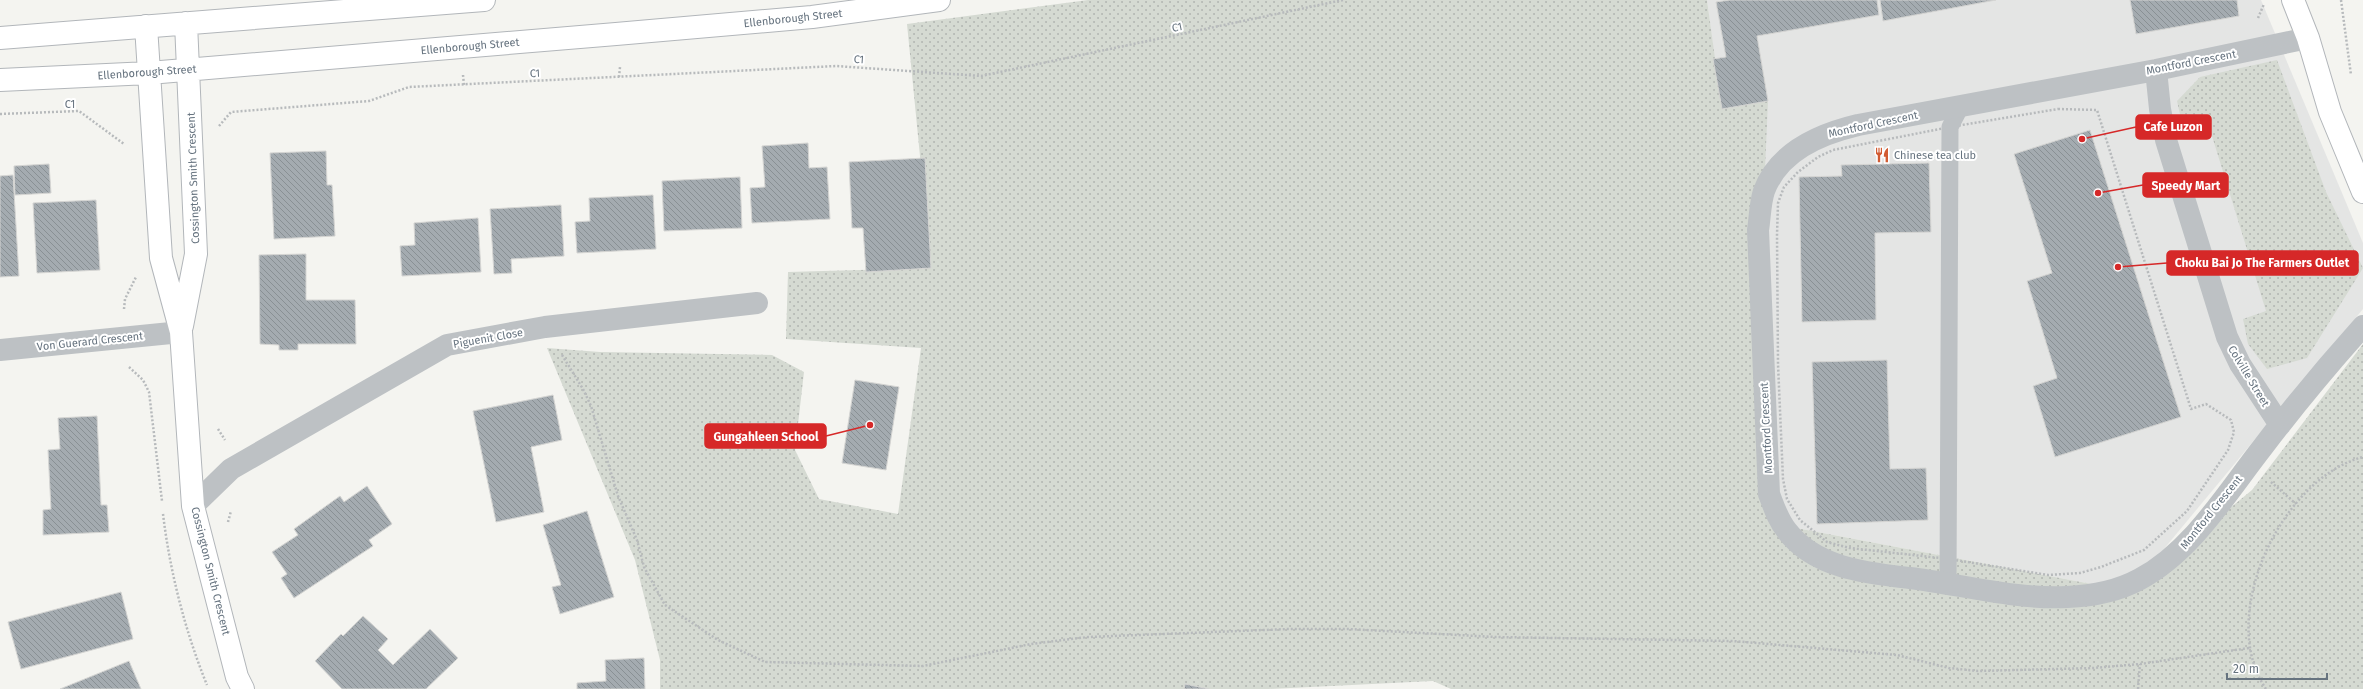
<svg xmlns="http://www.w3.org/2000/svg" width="2363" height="689" font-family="'Fira Sans',sans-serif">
<defs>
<pattern id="park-dots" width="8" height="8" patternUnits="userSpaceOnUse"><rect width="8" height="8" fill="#d5dad2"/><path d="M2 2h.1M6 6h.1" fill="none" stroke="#b1b5b0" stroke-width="1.8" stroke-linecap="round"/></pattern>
<pattern id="building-back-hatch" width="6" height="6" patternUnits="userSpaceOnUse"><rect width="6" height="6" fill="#a4abb0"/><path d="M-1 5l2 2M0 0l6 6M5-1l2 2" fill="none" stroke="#899094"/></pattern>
</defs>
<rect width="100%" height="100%" fill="#f4f4f0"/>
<path fill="#e4e5e4" d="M1707 0H2261L2363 243V309L2129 591 1775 524Z"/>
<path fill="url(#park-dots)" d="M1088 0H1707L1722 109 1768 101 1764 192 1775 524 2129 591 2252 490 2363 344V689H1451L1433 681 1268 689H660V660L635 560 547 348 600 352 772 355 804 372 795 450 819 499 898 514 921 348 786 339 788 272 931 268 907 24Z
M2277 60 2326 192 2363 268 2307 358 2267 369 2248 344 2243 319 2266 311 2212 136 2210 132 2185 137 2177 101 2200 77Z"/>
<path fill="url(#building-back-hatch)" stroke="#d5d5d3" d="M1730 0H1877L1879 15 1757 36 1768 101 1722 109 1713 59 1726 57 1716 2Z
M1880 0H1996L1883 21Z
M2130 0H2237L2239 16 2136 34Z
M2090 130 2181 417 2055 457 2033 386 2057 378 2027 281 2052 273 2014 154Z
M808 143 809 168 827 167 830 219 752 223 750 188 765 187 762 146Z
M326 151 327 185H332L335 236 274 239 270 153Z
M925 158 931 268 866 272 863 228H852L849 162Z
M1929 163 1931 232 1875 233 1876 320 1802 322 1799 177 1842 176 1841 165Z
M49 164 51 193 15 195 14 166Z
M13 175 19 276 0 277V176Z
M740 177 742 228 664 231 662 181Z
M653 195 656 249 577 253 575 222 590 221 589 198Z
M96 200 100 270 37 273 33 203Z
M561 205 564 256 511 259 512 273 494 274 490 209Z
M478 218 481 272 402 276 400 246 415 245 414 223Z
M306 254V300H355L356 344H298V350H279V345L260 344 259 255Z
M1887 360 1890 469 1926 468 1928 520 1817 524 1812 362Z
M855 380 899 387 886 470 842 463Z
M553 395 562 440 531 447 544 512 496 522 473 411Z
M97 416 101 505H107L109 532 43 535V510L51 509 48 450 60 449 58 418Z
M367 486 392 524 369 540 373 546 294 598 281 578 287 574 272 552 298 535 294 529 340 496 344 502Z
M587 511 614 597 560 614 552 587 561 585 543 525Z
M121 592 133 639 21 669 8 622Z
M363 616 388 639 378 650 393 665 430 629 458 658 426 689H342L315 661 341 634 343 636Z
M644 658 645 689H577V683L606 681 605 660Z
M129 661 141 689H60Z
M1185 684 1209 689H1184Z"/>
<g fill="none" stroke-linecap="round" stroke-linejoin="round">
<g stroke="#b2b6ba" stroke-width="24">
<path id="secondary" d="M2293 0 2308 38 2330 112 2363 192
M146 26 161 258 181 332 193 506 237 677 243 689
M0 38 484 0
M0 80 149 73 616 34 812 17 939 0
M182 326 196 254 186 23"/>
</g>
<path stroke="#b7babc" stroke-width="2.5" stroke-dasharray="2 2" stroke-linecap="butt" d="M2341 0 2351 75
M2258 18 2264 4
M463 75 464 85
M619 77 620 67
M2058 109 2097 110 2191 409 2206 404 2231 420 2234 432 2228 450 2187 511 2144 550 2101 567 2080 573 2048 575 1949 559 1850 548 1827 542 1800 520 1787 499 1783 479 1778 364 1777 235 1778 203 1784 187 1798 172 1818 157 1833 150 1950 127Z
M0 114 79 111 124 144
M219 126 231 112 369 101 409 87 836 66 981 76 1343 0
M124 309 125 299 136 277
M562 355 583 389 591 406 618 496 637 540 644 567 665 605 718 640 765 662 923 666 1031 644 1088 637 1289 629H1348L1495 637 1733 641 1897 655 1949 668 1978 671 2093 668 2140 664 2249 648
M129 367 143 380 149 392 162 501
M218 429 225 440
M2271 482 2296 504
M163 514C170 572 185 631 207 685
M228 522 231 511
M2138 689 2140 664
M2266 689C2216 617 2281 478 2363 457"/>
<path stroke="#bdc1c4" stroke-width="17" d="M1948 583 1950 127 1961 106"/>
<path stroke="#bdc1c4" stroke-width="22" d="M2308 38 2156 70 1858 125C1820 134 1779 151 1764 191 1760 203 1760 218 1758 230L1769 494C1774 507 1778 520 1787 531 1815 568 1867 573 1910 578 1959 584 2018 600 2067 597 2092 596 2118 591 2140 579 2192 551 2226 494 2262 448 2294 406 2328 365 2363 326
M2156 70 2160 109 2166 140 2227 337 2240 364 2280 425
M0 350 181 332
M193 506 231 469 447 345 545 327 757 303"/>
<use href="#secondary" stroke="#fff" stroke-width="22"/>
</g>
<defs>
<g id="restaurant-bare" transform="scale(1.2)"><path d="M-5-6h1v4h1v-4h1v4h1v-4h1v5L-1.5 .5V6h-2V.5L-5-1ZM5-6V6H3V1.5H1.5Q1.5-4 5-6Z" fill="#d25b32" stroke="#fff" stroke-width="2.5" paint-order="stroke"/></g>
</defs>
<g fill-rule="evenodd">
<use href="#restaurant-bare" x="1882" y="155"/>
</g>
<g text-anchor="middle" stroke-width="4" stroke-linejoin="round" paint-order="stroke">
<g font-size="11" fill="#66737f" stroke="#fff">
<text transform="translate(793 18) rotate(-6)" y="4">Ellenborough Street</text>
<text transform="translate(1177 27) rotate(-12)" y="4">C1</text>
<text transform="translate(470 46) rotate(-5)" y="4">Ellenborough Street</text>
<text transform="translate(859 59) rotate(4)" y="4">C1</text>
<text transform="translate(2191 62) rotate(-11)" y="4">Montford Crescent</text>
<text transform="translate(147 72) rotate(-4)" y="4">Ellenborough Street</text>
<text transform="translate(535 73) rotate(-3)" y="4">C1</text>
<text x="70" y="108">C1</text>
<text transform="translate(1873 124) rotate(-12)" y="4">Montford Crescent</text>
<text transform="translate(193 178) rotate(-92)" y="4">Cossington Smith Crescent</text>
<text transform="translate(488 338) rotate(-10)" y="4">Piguenit Close</text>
<text transform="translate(90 341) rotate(-6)" y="4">Von Guerard Crescent</text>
<text transform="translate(2249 376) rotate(59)" y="4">Colville Street</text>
<text transform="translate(1766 428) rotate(-93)" y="4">Montford Crescent</text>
<text transform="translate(2211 512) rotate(-51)" y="4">Montford Crescent</text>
<text transform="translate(211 571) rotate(76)" y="4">Cossington Smith Crescent</text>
</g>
<g font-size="11" fill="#66737f" stroke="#fff" text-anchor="start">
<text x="1894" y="159">Chinese tea club</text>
</g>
</g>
<path fill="none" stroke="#d62828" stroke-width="1.5" d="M2082 139L2136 127M2098 193L2143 185M2118 267L2167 263M870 425L826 436"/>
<g fill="#d62828" stroke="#fff" stroke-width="1.5">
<circle cx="2082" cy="139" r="4"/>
<circle cx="2098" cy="193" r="4"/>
<circle cx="2118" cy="267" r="4"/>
<circle cx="870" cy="425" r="4"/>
</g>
<g fill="#d62828" stroke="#d62828" stroke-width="1.5">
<rect x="2136" y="115" width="75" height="24" rx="4"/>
<rect x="2143" y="173" width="85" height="24" rx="4"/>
<rect x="2167" y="251" width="191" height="24" rx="4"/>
<rect x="705" y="424" width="121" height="24" rx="4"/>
</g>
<g font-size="12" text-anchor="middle" font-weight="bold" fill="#fff">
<text x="2173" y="131">Cafe Luzon</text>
<text x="2186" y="190">Speedy Mart</text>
<text x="2262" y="267">Choku Bai Jo The Farmers Outlet</text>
<text x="766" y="441">Gungahleen School</text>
</g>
<path d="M2227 673v6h100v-6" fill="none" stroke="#66737f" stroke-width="2"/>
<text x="2233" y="673" font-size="12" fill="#66737f" stroke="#ffffff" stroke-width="3" paint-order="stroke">20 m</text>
</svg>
